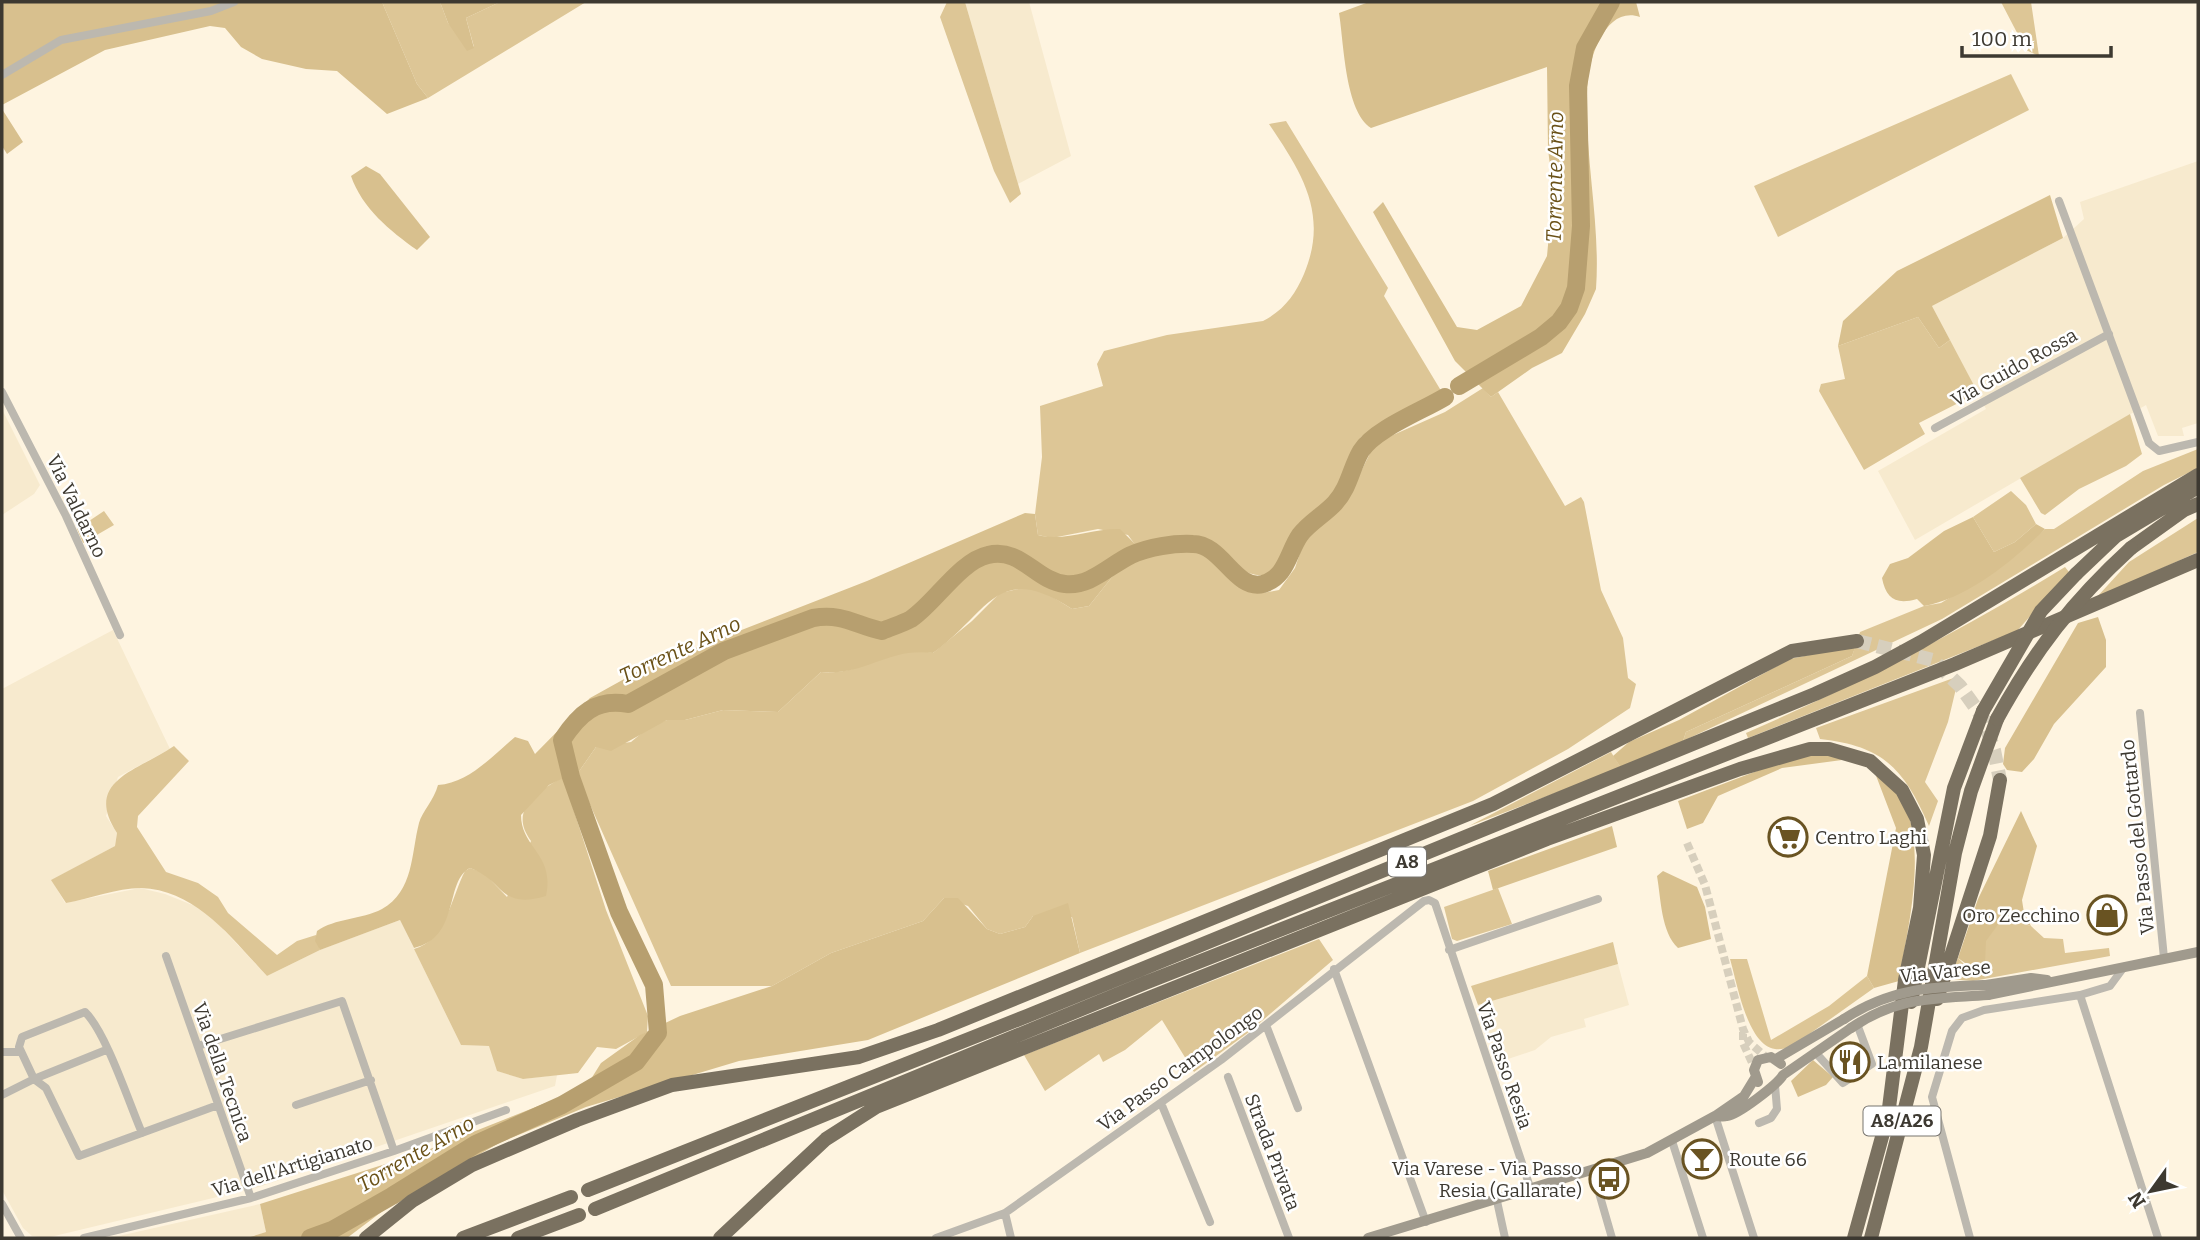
<svg xmlns="http://www.w3.org/2000/svg" width="2200" height="1240" font-family="Bitter,serif">
<rect width="100%" height="100%" fill="#fef4e0"/>
<path fill="#f7eace" d="M965 2H1029L1071 156 1018 184Z
M2198 161V423L2182 428 2184 436H2158L2146 405 1915 540 1878 471 1986 409 1932 306 2063 238 2084 219 2080 202Z
M2 409 40 485 34 494 2 515Z
M113 630 170 749 118 777 106 816 117 833 115 846 52 880 65 903 140 888 165 894 205 910 267 976 320 950 400 920 461 1045 490 1046 498 1071 523 1079 557 1075 555 1086 259 1187 46 1238 32 1236 23 1228 2 1190V689Z
M1618 964 1629 1005 1584 1019 1586 1027 1551 1037 1535 1050 1499 1062 1478 1005Z
M260 1204 266 1232 247 1238H110Z"/>
<path fill="#ddc696" d="M382 2H440L448 23 474 47 466 18 500 2H586L428 98 417 84Z
M947 2H965L1021 194 1010 203 994 171 940 17Z
M2001 2H2031L2039 56 2026 50Z
M2011 74 2029 110 1778 237 1754 186Z
M1286 121 1388 288 1384 296 1443 394 1410 414 1361 437C1347 471 1335 510 1298 524L1284 555 1267 576C1231 575 1237 555 1212 544 1188 533 1159 547 1135 551L1136 546 1128 535 1098 529 1052 538 1038 535 1035 514 1042 457 1040 406 1103 386 1097 364 1104 351 1167 335 1263 321C1284 310 1295 295 1304 274 1329 214 1302 173 1269 124Z
M1918 317 1939 348 1950 340 1978 393 1919 423 1925 434 1864 470 1819 391 1821 384 1845 379 1838 346Z
M1483 388 1491 397 1498 392 1565 506 1581 497 1584 502 1601 590 1623 638 1628 678 1636 684 1630 708 1568 749 1473 801 1080 953 1072 917 1033 916 1025 927 1000 934 987 929 968 906 944 898 923 921 831 953 772 986H671L575 771 580 770 596 747 631 742 649 727 667 720H685L723 710 778 712 821 672C850 675 873 660 900 652 910 649 922 651 933 653L972 621 1000 593 1027 587 1043 591 1072 609 1089 606 1116 572 1134 557 1194 548 1215 557 1240 581 1263 593 1279 590 1295 568 1303 544 1350 494 1375 443 1445 412Z
M2130 414 2142 454 2126 466 2079 489 2045 515 2041 513 2020 478Z
M2198 449V468L2164 485 1942 619 1683 741 1686 732 1852 656 1860 632 1924 606 1941 603 2000 567 2045 529H2054L2143 471Z
M2011 491 2026 505 2036 524 2015 542 1994 552 1973 517Z
M104 511 114 525 83 543 77 529Z
M2198 518V552L2096 598 2129 562Z
M2065 567 2069 572 2017 631 1748 738 1746 733C1856 685 1963 630 2065 567Z
M1959 676 1948 722 1925 782 1938 801 1929 826C1904 769 1884 746 1820 739L1816 728Z
M174 746 189 761 138 816 137 827 166 872 198 883 218 897 228 913 277 955 297 941 316 935 320 950 267 976C232 939 197 890 141 888 117 888 89 899 66 903L51 880 115 846 117 833C82 780 140 770 174 746Z
M1611 752 1621 768 1469 826Z
M563 777 606 910 648 1016 647 1032 616 1049 597 1047 578 1073 523 1079 497 1071 489 1046 461 1045 414 949C446 941 452 895 465 871L470 868 484 873 507 897 531 841C508 810 537 792 563 777Z
M1498 888 1512 924 1457 941 1452 939 1444 907Z
M2003 918 2031 926 2044 938 2063 939 2065 953 2109 948 2110 956 1973 981 1949 979 1958 958 1965 965Z
M1319 939 1333 960 1249 1032 1194 1072 1162 1020 1125 1050 1103 1062 1099 1054 1045 1091 1024 1055Z
M1613 942 1618 964 1478 1005 1471 986Z
M1730 959H1747L1771 1040 1829 1006 1867 976 1874 988 1791 1047C1786 1048 1779 1050 1775 1049 1747 1045 1737 982 1730 959Z"/>
<path fill="#d8c08e" d="M2 2H382L417 84 428 98 387 114 337 71 306 69 262 59 241 47 225 28 210 26 105 50 2 105Z
M440 2H500L466 18 474 48 467 51 448 23Z
M1369 2H1636L1640 17C1607 6 1591 53 1588 78 1582 148 1601 219 1596 289L1585 314 1562 353 1532 368 1491 397 1455 361 1373 212 1383 202 1457 327 1477 330 1521 306 1547 256 1553 190 1548 149 1547 67 1371 128C1345 111 1344 44 1339 13Z
M2 109 23 142 7 154 2 146Z
M366 166 380 174 430 237 417 250C390 231 362 208 351 176Z
M2050 195 2063 238 1932 306 1950 340 1939 348 1918 317 1838 346 1843 321 1897 271Z
M1025 513 1035 514 1038 535C1064 542 1093 528 1120 529L1137 546 1134 557 1116 572 1089 606 1072 609C996 560 990 612 933 653 887 647 867 676 821 672L778 712 723 710 685 720H667L611 751 596 747 580 770 549 785 521 815C521 848 555 854 546 896 499 910 505 881 470 868 444 881 461 937 414 948L400 920 320 950 315 941 317 931C335 918 361 920 382 909 414 891 411 854 419 823 422 812 434 800 438 785 469 783 492 756 515 737L528 741 535 754 590 698 644 668 867 581Z
M1973 517 1994 552 2015 542 2036 524 2045 529C2014 560 1968 598 1924 606L1917 599C1896 605 1886 599 1882 578L1890 564 1908 558 1944 531Z
M2098 617 2106 640V667L2054 724 2034 759 2022 772 2007 770 2003 764 2005 748 2078 623Z
M1856 645 1852 656 1686 732 1683 741 1621 768 1613 756 1629 742 1679 720 1790 659Z
M1816 754H1833L1842 760 1782 768 1718 796 1703 823 1687 829 1678 801 1783 761Z
M1875 773C1940 806 1908 924 1899 981L1874 988 1867 976 1896 828Z
M2021 811 2037 846 2022 900 2024 913 2031 926 2003 918 1986 941 1985 964 1976 971 1958 958 1978 899Z
M1612 826 1617 847 1493 890 1488 871Z
M1663 871 1697 887 1705 907 1711 939 1678 948C1661 932 1661 899 1657 876Z
M944 898H958L987 929 1000 934 1025 927 1033 916 1068 903 1080 953 868 1040 739 1061 586 1107 499 1143 388 1207 347 1238H247L266 1232 260 1204 420 1153 586 1087 601 1063 640 1035 680 1016 772 986 831 953 923 921Z
M1813 1060 1833 1077 1826 1085 1798 1097 1791 1081Z"/>
<g fill="none" stroke-linecap="round" stroke-linejoin="round">
<path stroke="#b79f6f" stroke-width="18" d="M1459 386 1541 337 1559 322 1569 308 1576 288 1581 226 1578 86 1585 48 1611 2
M310 1238 332 1230 392 1196 476 1144 562 1105 636 1062 658 1033 654 985 619 912 571 777 562 740C579 714 596 698 628 704L724 651 813 618C843 613 855 625 882 631 891 627 902 624 911 619 935 603 960 561 988 555 1021 547 1036 581 1065 584 1090 587 1110 565 1131 555 1149 547 1174 543 1193 544 1222 544 1235 591 1263 584 1287 577 1288 552 1300 535 1309 523 1325 514 1335 503 1349 488 1351 468 1361 451 1375 429 1422 411 1445 397"/>
<path stroke="#d7cfbd" stroke-width="8" stroke-dasharray="8 4" stroke-linecap="butt" d="M1687 843 1705 885 1743 1029 1749 1042 1766 1057
M1743 1032V1043L1754 1067"/>
<path stroke="#d7cfbd" stroke-width="14" stroke-dasharray="14 7" stroke-linecap="butt" d="M1857 641 1933 660 1960 686 1983 718 1994 750 2000 780"/>
<path stroke="#bcb8af" stroke-width="8" d="M2 75 61 40 211 11 234 2
M2059 201 2149 443 2159 451 2198 442
M2 392 66 516 120 635
M1935 428 2109 334
M2140 713 2164 958
M1449 950 1598 899
M166 956 251 1198
M2124 967 2110 986 2080 995 2158 1238
M1334 969 1426 1222
M1266 1025 1298 1108
M198 1046 342 1001 394 1151
M106 1050 34 1079 19 1047 22 1037 85 1012C106 1032 129 1103 142 1133
M2 1052H21
M1815 1052 1843 1083 1872 1064 1857 1024
M1228 1077 1289 1238
M2 1095 34 1079 46 1088 79 1156 218 1105
M1161 1103 1210 1222
M296 1105 371 1080
M1715 1116 1754 1238
M1759 1123 1771 1118 1777 1109 1775 1085
M1672 1141 1703 1238
M1593 1172 1612 1238
M1497 1201 1505 1238
M2 1204 21 1238
M1005 1213 1011 1238
M84 1238 251 1198 394 1151 506 1110
M936 1238 1005 1213 1221 1060 1424 901 1429 900 1435 903 1531 1190
M1970 1238 1932 1097 1952 1031 1962 1018 1984 1010 2080 995"/>
<path stroke="#a09a8d" stroke-width="10" d="M1986 985 2031 978 2047 980
M1988 995 2198 952
M1776 1059 1844 1019
M1758 1082 1754 1070 1758 1060 1771 1057 1781 1064
M1715 1116C1719 1116 1723 1117 1727 1116 1738 1115 1778 1084 1783 1075L1851 1028
M1368 1238 1647 1153 1715 1116 1744 1096 1755 1078"/>
<path stroke="#7a7160" stroke-width="14" d="M2131 548 2184 510 2198 504
M2076 574 2116 536 2198 487
M1937 999 1990 836 2000 780
M1911 1002 1954 788 1983 711
M588 1190 1027 1016 1815 694 1875 667 1921 642 2198 475
M595 1209 1145 983 1955 664 2198 560
M366 1238 412 1201 472 1165 577 1120 672 1085 859 1057 938 1030 1493 804 1792 651 1857 641
M463 1238 571 1197
M518 1238 579 1215
M720 1238 826 1139 876 1107 1547 839 1740 769 1810 749H1829L1870 761 1902 790 1917 819 1924 855 1920 908 1905 980 1888 1116
M1854 1238 1890 1108
M1871 1238 1921 1047 1955 853 1971 791 1997 719"/>
<path stroke="#a09a8d" stroke-width="10" d="M1844 1019C1891 988 1932 987 1986 985
M1851 1028C1898 996 1933 999 1988 995"/>
<path stroke="#7a7160" stroke-width="14" d="M1983 711 2041 611 2076 574
M1997 719C2035 650 2073 601 2131 548"/>
</g>
<defs>
<g id="supermarket-ring" transform="scale(2.0125)"><circle r="9.5" fill="#fff" stroke="#695322" stroke-width="1.5"/><path d="M-6-5.5h2.5l.6 2H6L4.5 2H-2.5L-4.4-4H-6ZM-1.5 3.2a1.3 1.3 0 1 0 .1 0ZM3 3.2a1.3 1.3 0 1 0 .1 0Z" fill="#695322"/></g>
<g id="shop-ring" transform="scale(2.0125)"><circle r="9.5" fill="#fff" stroke="#695322" stroke-width="1.5"/><path d="M-5-2.5h2.3a2.7 3.5 0 0 1 5.4 0H5L5.5 6h-11ZM-1.5-2.5h3a1.5 2.3 0 0 0-3 0Z" fill="#695322"/></g>
<g id="restaurant-ring" transform="scale(2.0125)"><circle r="9.5" fill="#fff" stroke="#695322" stroke-width="1.5"/><path d="M-5-6h1v4h1v-4h1v4h1v-4h1v5L-1.5 .5V6h-2V.5L-5-1ZM5-6V6H3V1.5H1.5Q1.5-4 5-6Z" fill="#695322"/></g>
<g id="bar-ring" transform="scale(2.0125)"><circle r="9.5" fill="#fff" stroke="#695322" stroke-width="1.5"/><path d="M-6-5H6L.8 .8V4.5H3.5V6h-7V4.5H-.8V.8Z" fill="#695322"/></g>
<g id="bus-ring" transform="scale(2.0125)"><circle r="9.5" fill="#fff" stroke="#695322" stroke-width="1.5"/><path d="M-5-6H5V4H4V6H2V4H-2V6H-4V4H-5ZM-3.5-4V0h7V-4ZM-3.5 1.2v1.5H-2V1.2ZM2 1.2v1.5H3.5V1.2Z" fill="#695322"/></g>
</defs>
<g fill-rule="evenodd">
<use href="#supermarket-ring" x="1788" y="837"/>
<use href="#shop-ring" x="2107" y="915"/>
<use href="#restaurant-ring" x="1850" y="1062"/>
<use href="#bar-ring" x="1702" y="1159"/>
<use href="#bus-ring" x="1609" y="1179"/>
</g>
<g text-anchor="middle" stroke-width="5" stroke-linejoin="round" paint-order="stroke">
<g fill="#fff" stroke="#77746f" stroke-width="2">
<rect x="1388" y="847.5" width="38" height="29" rx="5"/>
<rect x="1863.5" y="1106.5" width="77" height="29" rx="5"/>
</g>
<g font-size="18" font-weight="bold" fill="#3d3931">
<text x="1407" y="868">A8</text>
<text x="1902" y="1127">A8/A26</text>
</g>
<g font-size="19" fill="#3d3931" stroke="#fff">
<text transform="translate(2014 367) rotate(-29)" y="7">Via Guido Rossa</text>
<text transform="translate(77 506) rotate(64)" y="7">Via Valdarno</text>
<text transform="translate(2137 837) rotate(-96)" y="7">Via Passo del Gottardo</text>
<text transform="translate(1945 971) rotate(-6)" y="7">Via Varese</text>
<text transform="translate(1505 1065) rotate(71)" y="7">Via Passo Resia</text>
<text transform="translate(1180 1068) rotate(-36)" y="7">Via Passo Campolongo</text>
<text transform="translate(223 1072) rotate(71)" y="7">Via della Tecnica</text>
<text transform="translate(1273 1152) rotate(69)" y="7">Strada Privata</text>
<text transform="translate(292 1166) rotate(-17)" y="7">Via dell'Artigianato</text>
</g>
<g font-size="19" fill="#3d3931" stroke="#fff" text-anchor="start">
<text x="1815" y="844">Centro Laghi</text>
<text x="2080" y="922" text-anchor="end">Oro Zecchino</text>
<text x="1877" y="1069">La milanese</text>
<text x="1729" y="1166">Route 66</text>
<text x="1582" y="1175" text-anchor="end">Via Varese - Via Passo<tspan x="1582" dy="22">Resia (Gallarate)</tspan></text>
</g>
<g font-size="21" font-style="italic" fill="#6a5117" stroke="#fff">
<text transform="translate(1555 177) rotate(-89)" y="7">Torrente Arno</text>
<text transform="translate(680 650) rotate(-25)" y="7">Torrente Arno</text>
<text transform="translate(416 1154) rotate(-30)" y="7">Torrente Arno</text>
</g>
</g>
<rect width="2200" height="1240" fill="none" stroke="#3d3931" stroke-width="7"/>
<g transform="translate(2151 1191) rotate(237)" stroke="#ffffff" stroke-width="5" paint-order="stroke">
<path d="M0-5L12 26L0 18L-12 26Z" fill="#3d3931"/>
<text y="-10" font-size="19" font-weight="bold" text-anchor="middle" fill="#3d3931">N</text>
</g>
<path d="M1962 46v10h149v-10" fill="none" stroke="#3d3931" stroke-width="3.5"/>
<text x="1972" y="46" font-size="21" fill="#3d3931" stroke="#ffffff" stroke-width="5" paint-order="stroke">100 m</text>
</svg>
